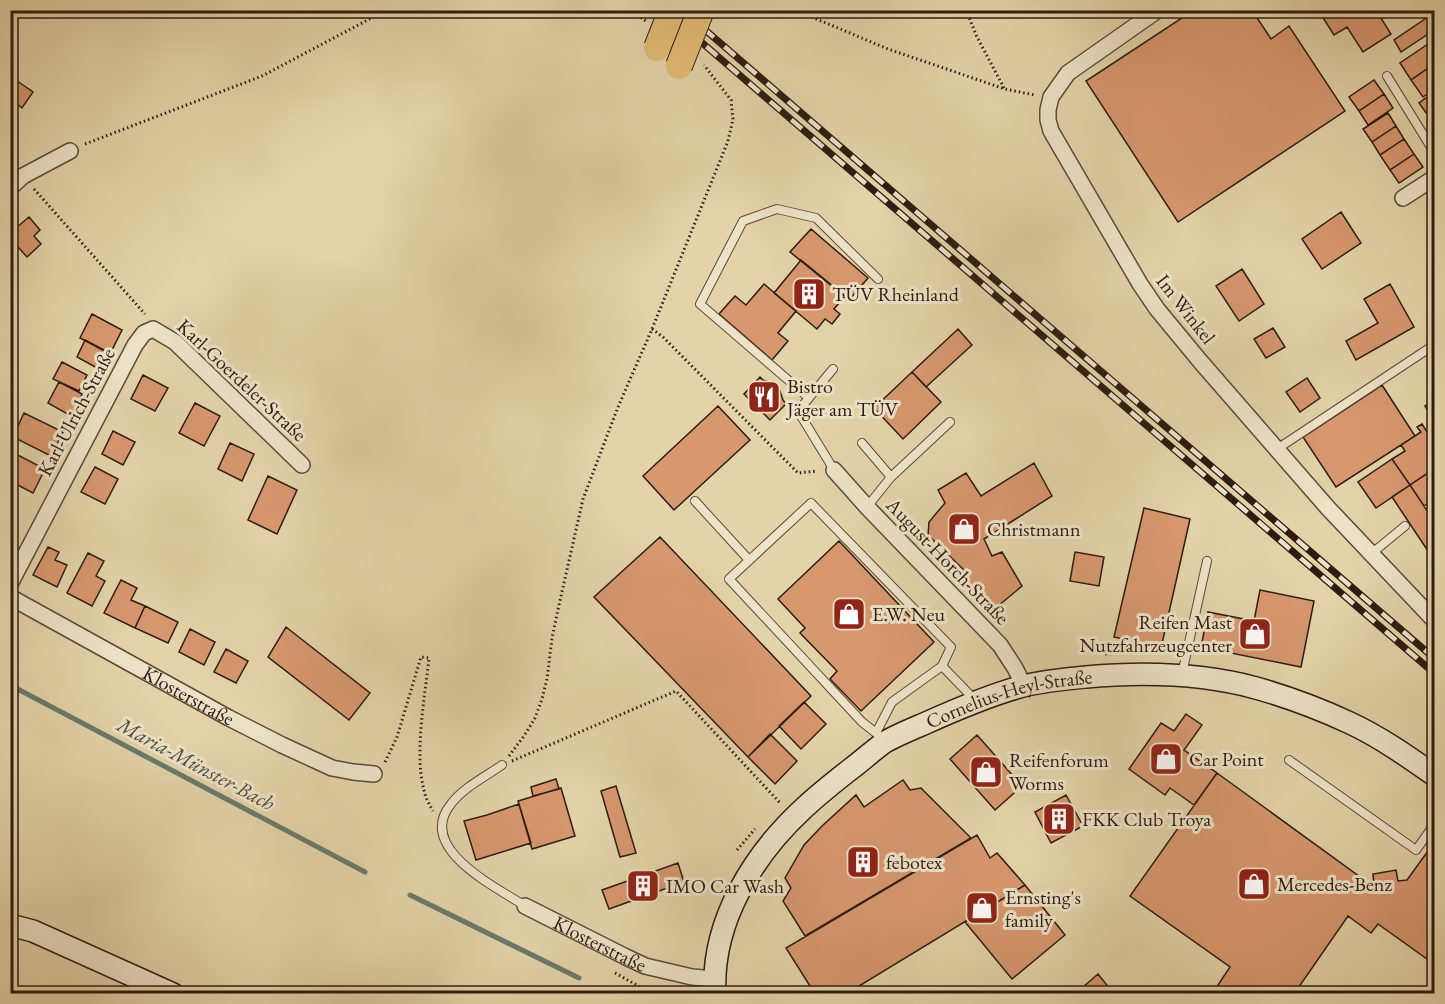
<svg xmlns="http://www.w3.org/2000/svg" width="1445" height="1004" font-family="'EB Garamond',serif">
<rect width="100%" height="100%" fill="#e3d3a9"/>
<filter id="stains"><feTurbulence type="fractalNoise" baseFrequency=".00333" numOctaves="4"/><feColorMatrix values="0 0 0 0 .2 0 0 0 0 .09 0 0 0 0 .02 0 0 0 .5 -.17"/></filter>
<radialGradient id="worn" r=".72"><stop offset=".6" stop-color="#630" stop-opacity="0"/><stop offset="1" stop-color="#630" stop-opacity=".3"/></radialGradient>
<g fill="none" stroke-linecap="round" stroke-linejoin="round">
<path stroke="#6c7a6c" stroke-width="5" d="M10 685 365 872
M410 895 579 978"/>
</g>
<path fill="#d7976f" stroke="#2e1c12" stroke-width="1.5" d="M1194 10H1252L1271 39 1289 26 1345 111 1178 222 1086 81Z
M1318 10H1376L1391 34 1363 52 1347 27 1334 35Z
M1434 13V30L1401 52 1394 40Z
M1428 44 1434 53V64L1411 80 1400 63Z
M1434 64V89L1423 97 1411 80Z
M10 76 33 92 22 108 17 104 10 113Z
M1374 80 1384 94 1359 111 1349 97Z
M1434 92V119L1432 121 1419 103Z
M1384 94 1393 108 1368 125 1359 111Z
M1388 113 1396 126 1372 142 1363 129Z
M1396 126 1404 139 1380 155 1372 142Z
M1404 139 1414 154 1390 170 1380 155Z
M1414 154 1423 167 1399 183 1390 170Z
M1341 212 1361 243 1322 269 1302 239Z
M29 217 40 230 34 236 41 244 27 257 10 238V233Z
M811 229 868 278 849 300 790 252Z
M801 260 845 296 834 309 840 314 832 324 825 319 817 329 774 293Z
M1242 269 1264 304 1239 321 1216 286Z
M764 284 796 311 778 333 788 341 772 360 719 314 735 296 746 305Z
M1390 284 1414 327 1356 360 1346 341 1378 323 1364 299Z
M92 314 122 330 110 354 80 338Z
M1273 328 1285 347 1266 358 1254 339Z
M958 329 972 345 926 387 912 372Z
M85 340 106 351 97 368 77 357Z
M62 362 87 375 79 391 53 379Z
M912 372 941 402 903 439 874 408Z
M143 375 168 388 155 411 131 399Z
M760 377 763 380 778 385 783 400 786 404 770 420 744 394Z
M1307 378 1320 398 1300 412 1286 392Z
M59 382 82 394 71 416 48 403Z
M1382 385 1415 436 1336 487 1303 437Z
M1434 400V421L1425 406Z
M195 403 220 416 204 446 179 433Z
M718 406 750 440 674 510 643 476Z
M24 413 63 432 51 456 13 437Z
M1422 424 1434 443V442V469L1410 485 1392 459 1405 451 1401 445 1421 432 1417 427Z
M113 431 135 442 123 465 102 454Z
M230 443 254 454 242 481 218 469Z
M12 452 45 469 33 493 10 481V454Z
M1392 459 1410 485 1376 508 1358 482Z
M1034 463 1052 496 984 539 992 556 1002 552 1022 586 997 607 986 605 965 584 964 570 928 535 929 522 945 503 938 490 966 473 981 496Z
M95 467 118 479 105 504 81 492Z
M1434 469V499L1424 506 1410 485Z
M268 476 297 490 277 534 248 520Z
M1410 485 1434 521V560L1392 497Z
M1144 508 1190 519 1161 648 1114 637Z
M660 537 811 696 748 757 594 597Z
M839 541 934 642 861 711 830 679 837 671 800 633 805 628 778 599Z
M48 547 59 552 55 560 67 565 57 587 33 575Z
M1075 552 1104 557 1099 586 1070 581Z
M88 553 104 561 96 576 105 581 92 606 67 593Z
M121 580 137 588 131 600 145 606 135 628 104 613Z
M1260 590 1314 601 1301 667 1201 647 1208 612 1254 621Z
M145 606 178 622 168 643 135 628Z
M286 627 370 693 349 720 268 657Z
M190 629 215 642 204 665 179 652Z
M226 649 248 661 236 683 214 672Z
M804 702 826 724 801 749 779 726Z
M1186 714 1202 725 1184 750 1217 773 1194 805 1170 788 1165 795 1129 769 1161 723 1174 731Z
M770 734 797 761 775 784 748 757Z
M977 735 1022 786 995 810 950 759Z
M1217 773 1374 887 1373 874 1396 870 1398 881 1407 880 1433 844H1434V964L1378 924 1371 933 1348 916 1294 994H1212L1230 967 1130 896Z
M556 779 559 789 533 796 531 787Z
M903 780 910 790 921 788 971 838 805 936 783 901 791 888 785 878 804 845 822 826 856 795 864 807Z
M616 786 636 853 620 857 601 791Z
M561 788 575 836 532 849 518 801Z
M1066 795 1083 826 1051 843 1035 812Z
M519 804 531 843 476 860 464 821 487 815Z
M977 835 990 858 997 853 1025 885 846 994H815L786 948Z
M678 863 684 882 609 909 602 890Z
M1025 885 1065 935 1012 979 965 922Z
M1098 974 1114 994H1075Z"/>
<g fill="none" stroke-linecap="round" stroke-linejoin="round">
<g stroke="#5b4a38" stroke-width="10">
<path id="service" d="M1390 12 1393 10
M1387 76 1434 152
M833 369 798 411 834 470
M809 398 700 304 743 221 777 209 816 218 878 279
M862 443 891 477
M1277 449 1434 345
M695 501 749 560
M867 507 891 477 950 422
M1371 554 1405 526
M1182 674 1207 561
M876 733 862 722 729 579 811 503 951 647 942 666
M878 735 876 733 892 702 942 666 975 700
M1289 760 1416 850 1434 825
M502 765C485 777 464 787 451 804 415 848 496 887 525 906"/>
</g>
<g stroke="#5b4a38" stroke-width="18">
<g id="minor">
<path d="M1158 10 1068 73 1051 97 1048 110V120L1051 131 1140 284 1157 309 1200 361 1327 507 1434 620"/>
<path d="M10 188 23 176 70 151"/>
<path d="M1403 198 1434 178"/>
<path d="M834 470 867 507 1000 645 1015 668 1024 686"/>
<path d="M10 584 135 345 144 333 153 329 175 342 302 465"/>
<path id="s1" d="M10 597 229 718 282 745 332 768 353 772 374 774"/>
<path id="s2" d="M525 906 624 956 645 966 692 977 714 979"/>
</g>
</g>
<g stroke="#2e1c12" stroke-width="24">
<g id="secondary">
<path d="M10 925 33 931 173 994"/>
<path id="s3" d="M715 994C711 922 753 855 804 808 821 792 838 779 856 765 866 757 875 749 885 742 897 735 912 729 926 723 957 709 990 695 1023 686 1043 681 1065 679 1086 677 1142 672 1201 673 1256 688 1288 697 1320 709 1350 723 1380 737 1407 756 1434 775"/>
</g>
</g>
<path stroke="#2e1c12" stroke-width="3" stroke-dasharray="1.5 3" stroke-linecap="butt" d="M610 10 642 18 646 21
M795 10 888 49 1005 89 1035 95
M966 10 977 37 1004 88
M85 144 262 76 381 13 390 10
M34 189 145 314
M652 329 663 337 798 473 817 471
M1105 654 1150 652 1172 653
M509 756 524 736 535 718 542 699 547 679 552 638 559 605 583 499 618 407 652 329 728 141 733 119 731 100 704 65
M512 761 676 691 781 804
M385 762 397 737 421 657 429 658C425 697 414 753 424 790 425 797 429 804 433 811
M737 850 755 829
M615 973 653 994"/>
<use href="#service" stroke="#ede2c7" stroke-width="8"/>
<use href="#minor" stroke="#ede2c7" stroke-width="15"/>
<use href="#secondary" stroke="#ede2c7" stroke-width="21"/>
<g stroke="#2e1c12" stroke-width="7">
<path id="rail" d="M664 10 1434 673
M682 10 1434 658"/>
</g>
<use href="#rail" stroke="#ede2c7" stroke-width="4.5" stroke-dasharray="14" stroke-linecap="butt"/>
<g stroke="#2e1c12" stroke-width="28" stroke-linecap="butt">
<path id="trunk-bridge" d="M657 48 672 10
M679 66 701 10"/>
</g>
<use href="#trunk-bridge" stroke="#e2ba74" stroke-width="26"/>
</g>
<defs>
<g id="building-square" transform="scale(1.725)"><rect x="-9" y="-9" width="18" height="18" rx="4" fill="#8f2418" stroke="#ede2c7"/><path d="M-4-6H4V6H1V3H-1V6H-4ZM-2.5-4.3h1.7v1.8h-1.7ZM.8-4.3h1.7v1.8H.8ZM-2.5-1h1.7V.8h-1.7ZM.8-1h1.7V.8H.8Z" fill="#fff"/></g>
<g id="restaurant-square" transform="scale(1.725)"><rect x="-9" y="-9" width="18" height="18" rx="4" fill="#8f2418" stroke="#ede2c7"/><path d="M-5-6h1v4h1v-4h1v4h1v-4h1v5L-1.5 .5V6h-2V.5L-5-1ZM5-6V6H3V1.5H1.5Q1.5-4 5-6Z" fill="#fff"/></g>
<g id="shop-square" transform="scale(1.725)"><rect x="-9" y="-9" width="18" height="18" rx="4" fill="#8f2418" stroke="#ede2c7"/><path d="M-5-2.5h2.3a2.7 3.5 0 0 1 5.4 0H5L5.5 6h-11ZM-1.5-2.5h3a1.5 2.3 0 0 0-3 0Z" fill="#fff"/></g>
</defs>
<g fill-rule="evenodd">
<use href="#building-square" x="809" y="294"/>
<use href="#restaurant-square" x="764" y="397"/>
<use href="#shop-square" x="964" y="529"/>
<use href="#shop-square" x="849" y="614"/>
<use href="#shop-square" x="1255" y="634"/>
<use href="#shop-square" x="1166" y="759"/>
<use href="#shop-square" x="986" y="772"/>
<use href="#building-square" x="1059" y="819"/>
<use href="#building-square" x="863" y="862"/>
<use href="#shop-square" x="1254" y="884"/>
<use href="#building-square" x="643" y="886"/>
<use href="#shop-square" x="982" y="908"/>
</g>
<g text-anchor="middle" stroke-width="6" stroke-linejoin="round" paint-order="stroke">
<g font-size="20" fill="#2e1c12" stroke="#ede2c7" text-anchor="start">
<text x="832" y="301">TÜV Rheinland</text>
<text x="787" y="393">Bistro<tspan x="787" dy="23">Jäger am TÜV</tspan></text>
<text x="987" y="536">Christmann</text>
<text x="872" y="621">E.W. Neu</text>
<text x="1232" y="629" text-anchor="end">Reifen Mast<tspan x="1232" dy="23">Nutzfahrzeugcenter</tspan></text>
<text x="1189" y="766">Car Point</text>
<text x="1009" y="767">Reifenforum<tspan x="1009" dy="23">Worms</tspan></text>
<text x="1082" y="826">FKK Club Troya</text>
<text x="886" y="869">febotex</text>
<text x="1277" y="891">Mercedes-Benz</text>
<text x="666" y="893">IMO Car Wash</text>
<text x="1005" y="904">Ernsting's<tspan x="1005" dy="23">family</tspan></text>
</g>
<g font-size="20" fill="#2e1c12" stroke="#ede2c7">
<text transform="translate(1186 309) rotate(52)" y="7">Im Winkel</text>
<text transform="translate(242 380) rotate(43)" y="7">Karl-Goerdeler-Straße</text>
<text transform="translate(76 412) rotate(-62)" y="7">Karl-Ulrich-Straße</text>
<text transform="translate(948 561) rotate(46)" y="7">August-Horch-Straße</text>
<text dy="7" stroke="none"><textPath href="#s1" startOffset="204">Klosterstraße</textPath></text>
<text dy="7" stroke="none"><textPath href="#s3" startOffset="450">Cornelius-Heyl-Straße</textPath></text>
<text dy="7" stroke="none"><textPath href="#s2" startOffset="84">Klosterstraße</textPath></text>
</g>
<g font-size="21" font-style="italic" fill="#4d4b3f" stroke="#ede2c7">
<text transform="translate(196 764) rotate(28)" y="7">Maria-Münster-Bach</text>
</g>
</g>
<rect width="1445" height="1004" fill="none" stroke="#e3d3a9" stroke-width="36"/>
<rect x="12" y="12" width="1421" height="980" fill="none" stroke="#2e1c12" stroke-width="3"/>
<rect x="18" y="18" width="1409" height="968" fill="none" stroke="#2e1c12" stroke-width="1.5"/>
<rect width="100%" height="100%" filter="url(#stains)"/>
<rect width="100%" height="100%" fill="url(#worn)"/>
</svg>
